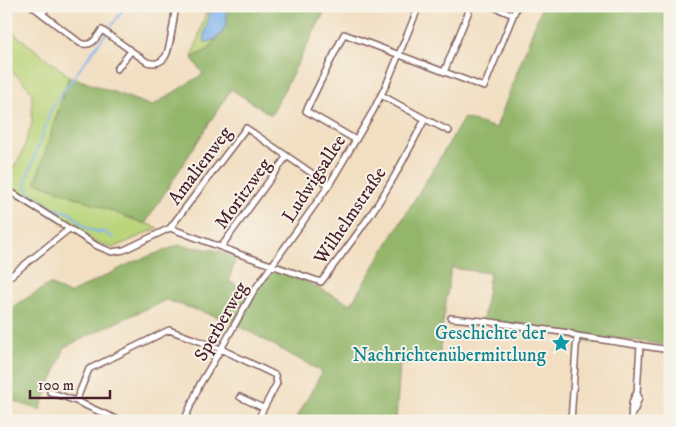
<svg xmlns="http://www.w3.org/2000/svg" width="676" height="427" font-family="'IM FELL DW Pica',serif">
<rect width="100%" height="100%" fill="#f7f3e8"/>
<filter id="ink" filterUnits="userSpaceOnUse"><feTurbulence type="fractalNoise" baseFrequency=".02" numOctaves="2"/><feDisplacementMap in="SourceGraphic" scale="10" xChannelSelector="R" yChannelSelector="G"/><feConvolveMatrix kernelMatrix="1 2 1 2 8 2 1 2 1" color-interpolation-filters="sRGB"/></filter>
<filter id="wash" filterUnits="userSpaceOnUse"><feTurbulence type="fractalNoise" baseFrequency=".0096" numOctaves="4" result="noise"/><feDisplacementMap in="SourceGraphic" scale="20" xChannelSelector="R" yChannelSelector="G"/><feGaussianBlur stdDeviation="1.12" result="paint"/><feColorMatrix in="noise" values="0 0 0 0 0 0 0 0 0 0 0 0 0 0 0 0 0 1.4 0 .05"/><feComposite in="paint" operator="in"/></filter>
<g filter="url(#wash)">
<rect width="100%" height="100%" fill="#f2dfc2"/>
<path fill="#bad47a" stroke="#827a52" d="M208 6H212V7L210 42 216 39 209 49 192 58Z
M6 27 69 76 36 182 158 228 113 248 95 242 26 198 6 189V179L22 154 32 123V92L19 77 6 67Z"/>
<path fill="#93b66a" stroke="#6e6a4a" d="M223 6 327 7 271 115 231 89 145 224 36 182 69 76 152 106 203 74 192 58 209 49 223 31 227 16Z
M542 6H666L667 12 670 20V331L665 345 610 337 609 345 581 341 546 329 483 321 490 273 451 268 442 328 439 364 400 363 396 421H295L322 372 252 333 218 317 166 300 104 328 65 347 40 410 14 401 6 419V311L50 284 69 294 133 262 179 245 219 251 236 257 229 281 253 295 272 265 351 304 464 118 496 128Z"/>
<path fill="#83b5ef" stroke="#666a8d" d="M212 6H223C225 10 227 14 227 19 227 30 216 42 205 42L204 36Z"/>
<g fill="none" stroke-linecap="round" stroke-linejoin="round">
<path stroke="#83b5ef" stroke-width="2" d="M113 238 105 232H97L87 228 70 213 53 208 29 192 25 183 52 107 126 6"/>
</g>
</g>
<g filter="url(#ink)">
<g fill="none" stroke-linecap="round" stroke-linejoin="round">
<g stroke="#856260" stroke-width="8">
<path id="street" d="M32 6 80 43C92 48 96 38 102 30L147 62C154 64 160 64 165 57 170 52 174 16 176 6
M492 6 513 15
M42 14 48 6
M117 69 131 51
M444 72 471 6
M425 119 449 131
M356 140 306 111 344 34 484 87 517 6
M6 189 97 246 112 252 124 250 170 228 246 128 329 185
M170 228 242 255 321 282C347 248 373 214 394 177 405 158 415 138 425 119L381 95
M221 247 287 156
M6 276 8 278 69 229
M451 318 483 321 569 333 577 336 670 350
M50 392 76 401 120 421
M240 397 263 408
M76 401 89 369 169 330 221 349 275 375 277 383 257 421
M632 414 635 409 639 398 637 393 640 345
M184 421 200 384 221 349 253 292 329 185 373 111 387 83 419 6
M571 421 576 348 577 336
M631 421C632 411 630 401 637 393"/>
</g>
<use href="#street" stroke="#fff" stroke-width="5"/>
</g>
</g>
<defs>
<g id="sight-bare" transform="scale(1.5)"><path d="M0-6L1.8-2.2L6-1.7L2.9 1.2L3.7 5.4L0 3.3L-3.7 5.4L-2.9 1.2L-6-1.7L-1.8-2.2Z" fill="#0f9aa8" stroke="#f7f3e8" stroke-width="2.5" paint-order="stroke"/></g>
</defs>
<g fill-rule="evenodd">
<use href="#sight-bare" x="561" y="343"/>
</g>
<g text-anchor="middle" stroke-width="4" stroke-linejoin="round" paint-order="stroke">
<g font-size="19" fill="#4a1f2b" stroke="#f7f3e8">
<text transform="translate(199 165) rotate(-53)" y="7">Amalienweg</text>
<text transform="translate(313 178) rotate(-57)" y="7">Ludwigsallee</text>
<text transform="translate(242 193) rotate(-54)" y="7">Moritzweg</text>
<text transform="translate(349 215) rotate(-56)" y="7">Wilhelmstraße</text>
<text transform="translate(220 321) rotate(-60)" y="7">Sperberweg</text>
</g>
<g font-size="19" fill="#0d838f" stroke="#f7f3e8" text-anchor="end">
<text x="546" y="339">Geschichte der<tspan x="546" dy="22">Nachrichtenübermittlung</tspan></text>
</g>
</g>
<rect width="676" height="427" fill="none" stroke="#f7f3e8" stroke-width="25"/>
<path d="M30 390v8h80v-8" fill="none" stroke="#4a1f2b" stroke-width="2.5"/>
<text x="38" y="390" font-size="15" fill="#4a1f2b" stroke="#f7f3e8" stroke-width="4" paint-order="stroke">100 m</text>
</svg>
